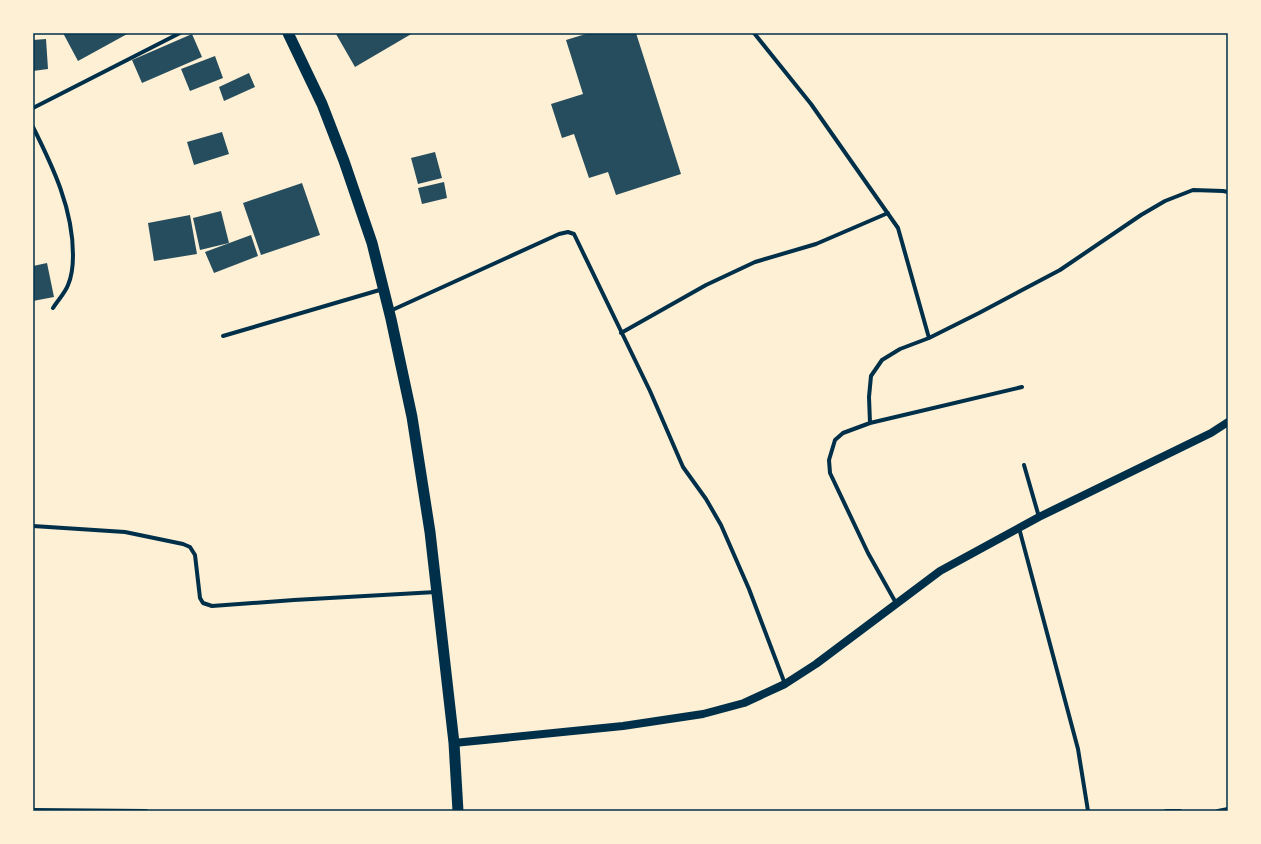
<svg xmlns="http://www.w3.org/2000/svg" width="1261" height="844" font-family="'Nunito Sans',sans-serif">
<rect width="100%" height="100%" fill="#fdf0d5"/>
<path fill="#264d5e" d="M63 33H129L78 61Z
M339 33H413L355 67 336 34Z
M589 33H636L681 174 616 195 608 172 589 178 574 134 562 138 551 104 583 94 566 40Z
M192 34 202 57 142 83 132 60Z
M46 39 48 69 33 71V40Z
M215 56 223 78 190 91 181 69Z
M249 73 255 87 224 101 219 87Z
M222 132 229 154 194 165 187 142Z
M435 152 442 178 418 184 411 158Z
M444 182 447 198 422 204 418 188Z
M302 183 320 235 261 255 243 203Z
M221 211 229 243 200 250 193 218Z
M190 215 197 254 154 261 148 223Z
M251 235 258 256 214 273 205 252Z
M47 263 54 297 33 301V266Z"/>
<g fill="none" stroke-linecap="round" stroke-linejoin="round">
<path stroke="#003049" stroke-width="4" d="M754 33 811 104 898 228 929 338
M33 108 180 33
M33 127C53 167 73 209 73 255 73 264 72 276 68 285 65 293 58 300 53 308
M390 311 559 234 568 232 574 234 650 391 683 467 706 499 721 525 749 589 785 684
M621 333 706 285 755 262 816 244 888 213
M223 336 383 289
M870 423 869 397 871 376 882 360 900 349 929 338 979 313 1060 270 1141 215 1165 201 1193 190 1223 191 1228 192
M1024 465 1039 517
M33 526 125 532 183 544 190 547 195 555 200 598 203 603 212 606 294 600 436 592
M1019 528 1078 749 1088 811
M896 603 868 553 830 473 829 460 835 440 843 433 870 423 1022 387
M33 810 146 811
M1166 811H1180
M1218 811 1228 809"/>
<path stroke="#003049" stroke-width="8" d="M454 743 623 726 703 714 744 703 785 684 816 664 940 571 1039 517 1211 433 1228 422"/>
<path stroke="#003049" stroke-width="11" d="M288 33 322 104 344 161 372 243 391 319 412 417 430 532 454 743 458 811"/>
</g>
<rect width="1261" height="844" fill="none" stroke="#fdf0d5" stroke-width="68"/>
<rect x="34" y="34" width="1193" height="776" fill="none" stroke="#003049" stroke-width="1.5"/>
</svg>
